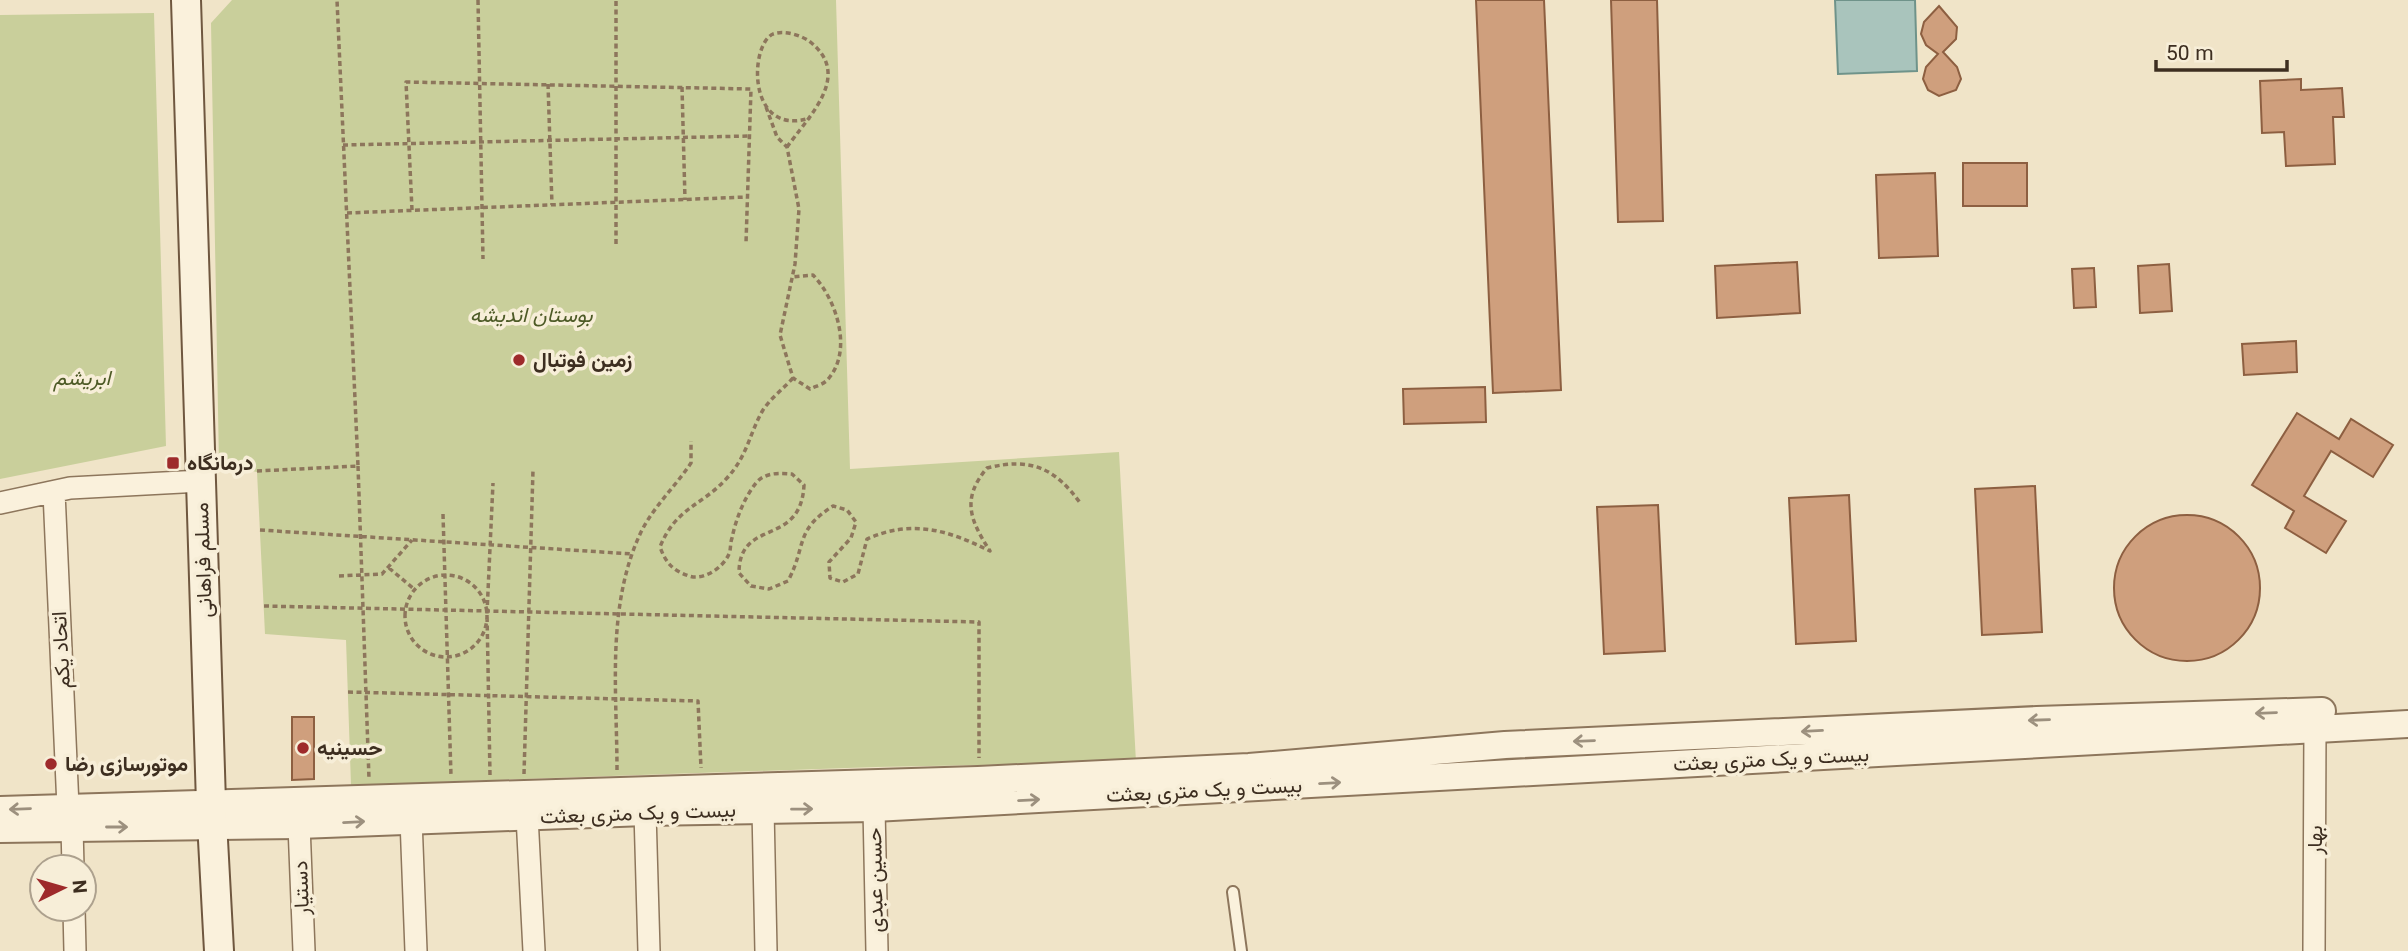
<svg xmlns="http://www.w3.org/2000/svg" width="2408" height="951" font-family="Georgia,Vazirmatn,serif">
<rect width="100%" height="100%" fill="#f0e4c8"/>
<path fill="#c9cf9b" d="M232 0H836L850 469 1119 452 1136 762 876 767 351 785 346 640 265 634 257 472 219 465 211 23Z
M154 13 166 446 0 479V15Z"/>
<path fill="#a9c4bc" stroke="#6f938a" stroke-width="2" d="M1835 0H1915L1917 71 1838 74Z"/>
<path fill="#cf9f7d" stroke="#8d5f41" stroke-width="2" d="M1476 0H1544L1561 390 1493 393Z
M1611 0H1657L1663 221 1618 222Z
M1939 6 1957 27 1956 39 1943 52 1957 67 1961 79 1956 90 1939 96 1928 90 1923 79 1926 67 1938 54 1926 45 1921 34 1924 22Z
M2301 79V90L2342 88 2344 117H2333L2335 164 2286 166 2284 132 2262 133 2260 81Z
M1963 163H2027V206H1963Z
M1935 173 1938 256 1879 258 1876 175Z
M1797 262 1800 313 1717 318 1715 266Z
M2169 264 2172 311 2140 313 2138 266Z
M2094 268 2096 307 2074 308 2072 269Z
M2296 341 2297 372 2244 375 2242 344Z
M1485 387 1486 422 1404 424 1403 389Z
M2297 413 2339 439 2351 419 2393 445 2373 477 2331 451 2304 496 2346 521 2326 553 2285 528 2294 511 2252 485Z
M2035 486 2042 632 1982 635 1975 489Z
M1849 495 1856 641 1796 644 1789 498Z
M1658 505 1665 651 1604 654 1597 507Z
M2114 588a73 73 0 1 1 146 0a73 73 0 1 1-146 0Z
M292 717H314V779L292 780Z"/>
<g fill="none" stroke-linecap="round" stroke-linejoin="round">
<g stroke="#8d765c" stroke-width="14">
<path id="service" d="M1233 892 1241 951"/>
</g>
<g stroke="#8d765c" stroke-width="24">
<path id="minor" d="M54 492 68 807
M0 503 70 488 201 481
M874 808 877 951
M763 809 766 951
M645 812 649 951
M527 816 534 951
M411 819 416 951
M299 825 304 951
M72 827 73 867
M74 909 75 951
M2314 951 2315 729"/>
</g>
<g stroke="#8d765c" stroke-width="30">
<path id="tertiary" d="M0 810 978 780 1249 767 1505 745 2037 720 2322 711
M0 829 299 825 645 812 874 808 2408 724"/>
</g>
<g stroke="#6f573f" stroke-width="32">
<path id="secondary" d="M186 0 211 803 219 951"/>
</g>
<path stroke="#8d765c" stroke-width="3.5" stroke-dasharray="5 3.5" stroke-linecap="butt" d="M478 0 483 259
M548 84 552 205
M682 87 685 200
M766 107 777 137 787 147 799 209 795 264 780 335 793 378 810 389C816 386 825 384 829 378 853 349 836 299 813 275L792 277
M343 145 749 136
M787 147C808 117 854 75 809 41 800 35 784 30 773 34 749 45 747 138 810 118
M412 210 406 82 751 89 746 243
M347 213 747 197
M616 244V0
M793 378C783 389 771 398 763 410 749 434 748 455 727 478 702 506 676 507 660 547 666 563 672 570 689 576 703 581 723 568 729 554 731 550 730 543 732 538 736 519 744 498 756 483 765 472 780 473 792 474L804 485C801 548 739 517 739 573L751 586 769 589 788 581C807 545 794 531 833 506L847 510 856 522 851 538 829 562 830 578 843 582 858 574 867 539C912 519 948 530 990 551 970 520 961 499 987 468 1031 457 1055 468 1081 504
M358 466 369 779
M257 471 358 466 337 0
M443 514 451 776
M260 530 633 554
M389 568 414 589
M405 616a41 41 0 1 1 82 0a41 41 0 1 1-82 0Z
M339 576 382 574 412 540
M264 606 979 622V758
M348 692 698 701 701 768
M617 770C617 691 606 606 641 532 654 506 675 487 691 463V441
M524 774 533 470
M490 775 487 613 493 483"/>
<use href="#service" stroke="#faf1dc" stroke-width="10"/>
<use href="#minor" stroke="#faf1dc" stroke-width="21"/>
<use href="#tertiary" stroke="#faf1dc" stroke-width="26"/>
<use href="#secondary" stroke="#faf1dc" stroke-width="28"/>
</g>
<defs><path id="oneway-shaft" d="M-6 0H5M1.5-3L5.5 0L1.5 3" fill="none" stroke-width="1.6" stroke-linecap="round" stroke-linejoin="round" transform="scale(1.75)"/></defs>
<g stroke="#9c907e">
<use href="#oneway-shaft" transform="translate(2266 713) rotate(178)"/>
<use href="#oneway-shaft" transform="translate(2039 720) rotate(178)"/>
<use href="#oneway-shaft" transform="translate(1812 731) rotate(177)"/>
<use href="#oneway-shaft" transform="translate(1584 741) rotate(178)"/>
<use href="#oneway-shaft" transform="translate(1330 783) rotate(-3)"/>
<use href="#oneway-shaft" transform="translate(1029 800) rotate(-3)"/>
<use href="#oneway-shaft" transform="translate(20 809) rotate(178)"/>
<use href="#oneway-shaft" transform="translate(802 809) rotate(-1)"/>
<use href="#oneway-shaft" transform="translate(354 822) rotate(-3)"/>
<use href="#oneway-shaft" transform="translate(117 827)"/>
</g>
<g fill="#9e2a2b" stroke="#f7eed8" stroke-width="2.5">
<circle cx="519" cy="360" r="7"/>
<rect x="166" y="456" width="14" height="14" rx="3.5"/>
<circle cx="303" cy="748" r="7"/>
<circle cx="51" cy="764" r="7"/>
</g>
<g text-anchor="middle" stroke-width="7" stroke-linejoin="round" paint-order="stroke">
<g font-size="21" font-style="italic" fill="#4d5a26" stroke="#f7eed8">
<text x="531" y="322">بوستان اندیشه</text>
<text x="82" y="385">ابریشم</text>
</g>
<g font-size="21" font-weight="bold" fill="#3d2e20" stroke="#f7eed8" text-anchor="start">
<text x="533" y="367">زمین فوتبال</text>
<text x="187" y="470">درمانگاه</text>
<text x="317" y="755">حسینیه</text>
<text x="65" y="771">موتورسازی رضا</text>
</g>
<g font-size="21" fill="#3d2e20" stroke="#f7eed8">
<text transform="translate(203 560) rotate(-92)" y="7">مسلم فراهانی</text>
<text transform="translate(61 650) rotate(-93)" y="7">اتحاد یکم</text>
<text transform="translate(1771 759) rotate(-3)" y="7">بیست و یک متری بعثت</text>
<text transform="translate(1204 790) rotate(-3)" y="7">بیست و یک متری بعثت</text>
<text transform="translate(638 813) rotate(-2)" y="7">بیست و یک متری بعثت</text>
<text transform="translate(2315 840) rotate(-90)" y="7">بهار</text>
<text transform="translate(875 880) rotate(-91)" y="7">حسین عبدی</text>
<text transform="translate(301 888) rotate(-92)" y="7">دستیار</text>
</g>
</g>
<g transform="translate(63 888) rotate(85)"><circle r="33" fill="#f7eed8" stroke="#ada18e" stroke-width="2"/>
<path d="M0-5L12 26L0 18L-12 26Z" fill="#9e2a2b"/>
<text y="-10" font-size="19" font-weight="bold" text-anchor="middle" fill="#3d2e20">N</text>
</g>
<path d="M2156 60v10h131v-10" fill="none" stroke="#3d2e20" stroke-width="3.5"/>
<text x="2166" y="60" font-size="21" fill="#3d2e20" stroke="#f7eed8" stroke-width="5" paint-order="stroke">50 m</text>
</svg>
